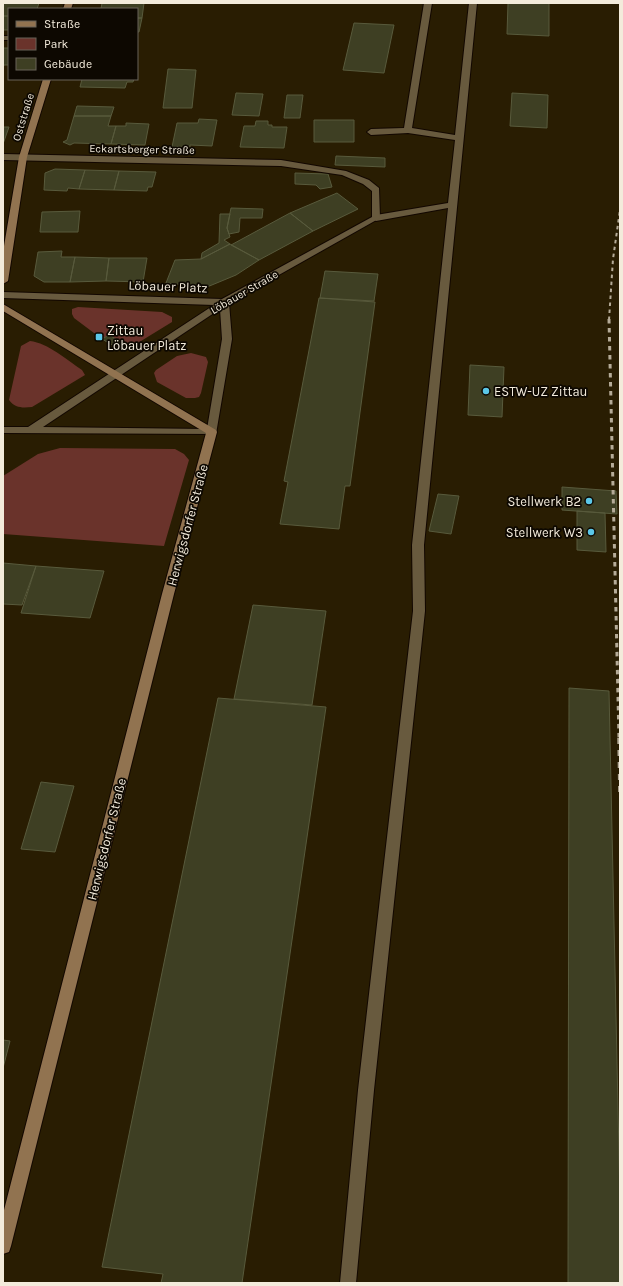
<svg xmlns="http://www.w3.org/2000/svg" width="623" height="1286" font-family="Karla,sans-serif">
<rect width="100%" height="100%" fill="#291d02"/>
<path fill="#6a332b" d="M78 307 162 312 172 317V322L128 349 121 350 113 347 121 342 109 335 102 339 74 318 72 314V309Z
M30 341C48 343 67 360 82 370L85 375 32 407C22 408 15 408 9 400L21 346Z
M191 353 206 357 208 362 201 393 199 397 195 398H186L157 382 154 373 156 370 177 356Z
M60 448 175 449 184 454 189 460 164 546 3 534V476L38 454Z"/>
<path fill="#3e3f23" stroke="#585a3c" d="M3 3H39L37 9H9V16H3Z
M102 3H144L142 18H137V9H98H101Z
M508 3H549V36L507 34Z
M3 16H9V30H3Z
M137 18H142L139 32H137Z
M354 23 394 25 384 73 343 70Z
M3 48H9V65H4L3 68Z
M168 69 196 70 192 108H163Z
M82 79H134L133 82H127L125 88 80 87Z
M236 93 263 94 259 116 232 115Z
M512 93 548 95 547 128 510 126Z
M287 95H303L300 118H284Z
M77 106 114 107 111 116H74Z
M74 116H111L108 126H116L111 144 74 143 70 145 63 142 67 140Z
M199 119 217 120 212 146 190 145V147H172L177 123H198Z
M314 120H354V142H314Z
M256 121H268V125H272V127H287L284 148 240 147 244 126H255Z
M126 123 149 124 145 145 111 144 116 126H126Z
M3 127H9L3 144Z
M336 156 385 158V167L335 165Z
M55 169 85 170 79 189 68 188 67 191 44 190 45 173Z
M85 170 119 171 114 190 79 189Z
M119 171 156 172 152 187H148L147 191 114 190Z
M295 173 328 174 332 187 320 189 316 185 295 184Z
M337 193 358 209 313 231 290 213Z
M231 208 263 209 262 218H240L239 232 229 234 227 228Z
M80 211 78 232H40L42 212Z
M290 213 313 231 259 260 231 245Z
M220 214H230L227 228 230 237 224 240 230 244 201 259 202 253 219 243Z
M230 244 259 260 236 275 207 287 166 283 175 260 201 259Z
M62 251 61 257H75L70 282H44L34 276 38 252Z
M75 257 109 258 106 281 70 282Z
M109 258H147L143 282 106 281Z
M325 271 378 274 374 301 320 298Z
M319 298 375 302 350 486H345L339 529 280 524 288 482 284 481Z
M109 335 121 342 114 346 102 339Z
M470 365 504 367 502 417 468 415Z
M562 487 616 491 617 514 562 510Z
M438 494 459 496 451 534 429 531Z
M577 511 605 513 606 552 577 550Z
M3 563 36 566 22 605 3 604Z
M36 566 104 571 90 618 21 613Z
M253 605 326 611 312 705 234 699Z
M569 688 609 691 620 1201V1283H568Z
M218 698 326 707 242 1283H161L163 1274 102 1267Z
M41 782 74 786 55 852 21 849Z
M3 1040 10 1041 3 1068Z"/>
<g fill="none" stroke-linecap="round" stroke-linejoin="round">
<g stroke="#120700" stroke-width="2">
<path id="lane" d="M424 3H432L412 128 455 135 469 3H477L424 545 425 611 374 1090 356 1283H340L358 1090 413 611 412 545 448 208 376 221 372 218 376 215 448 203 455 140 408 133 371 135 367 132 371 129 404 128Z"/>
</g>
<g stroke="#120700" stroke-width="2">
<path id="street" d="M3 36H9V40H3Z
M3 154 281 160 346 171 369 180 379 188 380 218 229 303 232 339 216 434 3 433V427H28L214 305 3 298V292L222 299 372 217V191L363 184 342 175 281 166 3 160ZM220 309 222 339 207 429 43 427Z"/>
</g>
<g stroke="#120700" stroke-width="2">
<path id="secondary" d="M65 3H73L71 9H63Z
M43 79H51L27 157 8 281 3 284V252L19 157Z
M3 304 216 430 217 432 174 594 11 1246 9 1252 3 1254V1214L162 594 206 433 3 311Z"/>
</g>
<use href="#lane" fill="#685a3e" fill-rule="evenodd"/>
<use href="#street" fill="#685a3e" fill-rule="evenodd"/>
<use href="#secondary" fill="#917350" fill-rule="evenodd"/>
<path stroke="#b5ab98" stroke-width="2" stroke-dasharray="3.5 3.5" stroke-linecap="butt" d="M609 320 613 259 620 210"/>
<path stroke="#b5ab98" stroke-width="3" stroke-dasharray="4.5 4.5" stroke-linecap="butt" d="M609 319 619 739"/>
<path stroke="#b5ab98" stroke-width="3.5" stroke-dasharray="6 6" stroke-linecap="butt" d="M619 738 620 798"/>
</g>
<g fill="#5bc7e7" stroke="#0d0801" stroke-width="1.5">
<rect x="95" y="333" width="8" height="8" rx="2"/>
<circle cx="486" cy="391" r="4"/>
<circle cx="589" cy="501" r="4"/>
<circle cx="591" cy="532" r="4"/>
</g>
<g text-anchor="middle" stroke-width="3.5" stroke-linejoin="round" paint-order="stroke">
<g font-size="11" fill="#f3ebdb" stroke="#0d0801">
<text transform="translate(23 117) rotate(-73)" y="4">Oststraße</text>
<text transform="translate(142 149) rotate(1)" y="4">Eckartsberger Straße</text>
<text transform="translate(244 292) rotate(-30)" y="4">Löbauer Straße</text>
</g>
<g font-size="13" fill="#f3ebdb" stroke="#0d0801">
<text transform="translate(168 286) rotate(2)" y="5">Löbauer Platz</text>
<text transform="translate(187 525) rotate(-75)" y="5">Herwigsdorfer Straße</text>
<text transform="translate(106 839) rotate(-76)" y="5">Herwigsdorfer Straße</text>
</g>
<g font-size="13" fill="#f3ebdb" stroke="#0d0801" text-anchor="start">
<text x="107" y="335">Zittau<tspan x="107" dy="15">Löbauer Platz</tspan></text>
<text x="494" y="396">ESTW-UZ Zittau</text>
<text x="581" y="506" text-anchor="end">Stellwerk B2</text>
<text x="583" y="537" text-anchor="end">Stellwerk W3</text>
</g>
</g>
<rect width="623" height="1286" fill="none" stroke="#f3ebdb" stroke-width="8"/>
<rect x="8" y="8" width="130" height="72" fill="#0d0801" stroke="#696358"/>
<rect x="16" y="21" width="20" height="6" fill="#917350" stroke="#696358"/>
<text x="44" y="28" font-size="12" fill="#f3ebdb">Straße</text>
<rect x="16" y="38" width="20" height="12" fill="#6a332b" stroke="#696358"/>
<text x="44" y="48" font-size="12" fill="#f3ebdb">Park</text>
<rect x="16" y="58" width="20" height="12" fill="#3e3f23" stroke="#696358"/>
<text x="44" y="68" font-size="12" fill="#f3ebdb">Gebäude</text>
</svg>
